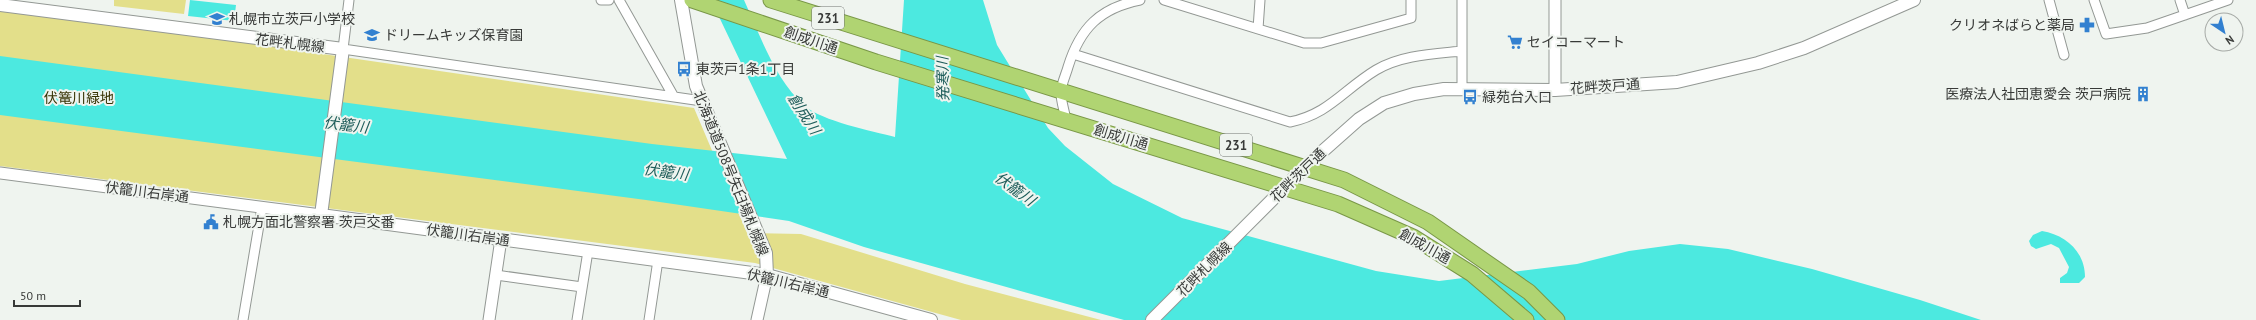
<svg xmlns="http://www.w3.org/2000/svg" width="2256" height="320" font-family="'PT Sans','Noto Sans JP',sans-serif">
<rect width="100%" height="100%" fill="#eff4ef"/>
<path fill="#e3df8a" d="M114 0H186L184 14 114 6Z
M0 7 694 108 747 233 801 234 965 284 1101 320H961L755 263 0 166Z"/>
<path fill="#4ce9e0" d="M190 0 236 5 234 21 188 16Z
M711 0H744C760 35 775 80 805 106 822 121 872 131 895 137L904 0H983L997 45 1048 128 1065 146 1113 184 1182 218 1376 271 1439 281 1577 264 1629 251 1680 244 1728 249 1812 269 1920 300 1981 320H1124L864 247 789 221 646 200 0 115V56L652 144 787 159Z
M2042 231C2066 235 2085 252 2085 277L2079 283H2060V278L2067 273 2069 267 2059 248 2051 244 2036 249 2031 246 2029 241 2033 235Z"/>
<g fill="none" stroke-linecap="round" stroke-linejoin="round">
<g stroke="#939894" stroke-width="11">
<path id="minor" d="M349 0 343 49 702 101
M601 0H609
M619 0 674 97
M1164 0 1304 43H1321L1411 18V0
M2049 0 2064 55
M2094 0 2106 34 2147 28 2228 0
M2180 0 2185 15
M1258 29 1260 0
M1073 54 1290 122C1329 114 1343 90 1376 70 1401 55 1433 54 1462 51
M1462 89V0
M1066 121C1065 112 1060 99 1061 90 1062 83 1066 74 1068 67 1080 28 1100 8 1140 0
M496 275 582 287
M243 320 262 207
M577 320 588 251
M649 320 658 260"/>
</g>
<g stroke="#939894" stroke-width="13">
<path id="tertiary" d="M1555 90V0
M0 173 321 215
M489 320 501 239
M757 320 767 275"/>
</g>
<g stroke="#939894" stroke-width="14">
<path id="secondary" d="M681 0 696 86 766 253 767 275
M0 5 343 49 321 215 767 275 931 320
M1152 320 1306 166 1359 119 1384 103 1414 94 1444 89 1555 90 1677 82 1758 63 1804 48 1914 0"/>
</g>
<g stroke="#799747" stroke-width="17">
<path id="trunk" d="M692 0 876 62 1338 204 1413 237 1472 274 1526 320
M771 0 1344 180 1428 222 1529 292 1557 320"/>
</g>
<use href="#minor" stroke="#fff" stroke-width="9"/>
<use href="#tertiary" stroke="#fff" stroke-width="11"/>
<use href="#secondary" stroke="#fff" stroke-width="12"/>
<use href="#trunk" stroke="#b0d472" stroke-width="15"/>
</g>
<defs>
<g id="school-bare" transform="scale(1.2)"><path d="M0-5L7-2L0 1L-7-2ZM-4 1L0 2.5L4 1V4Q0 6-4 4Z" fill="#3280d0" stroke="#eff4ef" stroke-width="2.5" paint-order="stroke"/></g>
<g id="pharmacy-bare" transform="scale(1.2)"><path d="M-2-6h4v4h4v4h-4v4h-4v-4h-4v-4h4Z" fill="#3280d0" stroke="#eff4ef" stroke-width="2.5" paint-order="stroke"/></g>
<g id="supermarket-bare" transform="scale(1.2)"><path d="M-6-5.5h2.5l.6 2H6L4.5 2H-2.5L-4.4-4H-6ZM-1.5 3.2a1.3 1.3 0 1 0 .1 0ZM3 3.2a1.3 1.3 0 1 0 .1 0Z" fill="#3280d0" stroke="#eff4ef" stroke-width="2.5" paint-order="stroke"/></g>
<g id="bus-bare" transform="scale(1.2)"><path d="M-5-6H5V4H4V6H2V4H-2V6H-4V4H-5ZM-3.5-4V0h7V-4ZM-3.5 1.2v1.5H-2V1.2ZM2 1.2v1.5H3.5V1.2Z" fill="#3280d0" stroke="#eff4ef" stroke-width="2.5" paint-order="stroke"/></g>
<g id="building-bare" transform="scale(1.2)"><path d="M-4-6H4V6H1V3H-1V6H-4ZM-2.5-4.3h1.7v1.8h-1.7ZM.8-4.3h1.7v1.8H.8ZM-2.5-1h1.7V.8h-1.7ZM.8-1h1.7V.8H.8Z" fill="#3280d0" stroke="#eff4ef" stroke-width="2.5" paint-order="stroke"/></g>
<g id="civic-bare" transform="scale(1.2)"><path d="M-.6-6.5H3V-4.5H.6V-3L4-1V1h2V6H-6V1h2V-1L-.6-3ZM-1.2 2.5V6h2.4V2.5Z" fill="#3280d0" stroke="#eff4ef" stroke-width="2.5" paint-order="stroke"/></g>
</defs>
<g fill-rule="evenodd">
<use href="#school-bare" x="217" y="19"/>
<use href="#pharmacy-bare" x="2087" y="25"/>
<use href="#school-bare" x="372" y="35"/>
<use href="#supermarket-bare" x="1515" y="42"/>
<use href="#bus-bare" x="684" y="69"/>
<use href="#building-bare" x="2143" y="94"/>
<use href="#bus-bare" x="1470" y="97"/>
<use href="#civic-bare" x="211" y="222"/>
</g>
<g text-anchor="middle" stroke-width="4" stroke-linejoin="round" paint-order="stroke">
<g fill="#eff4ef" stroke="#6f726f" stroke-width="1">
<rect x="812" y="7" width="32" height="22" rx="3"/>
<rect x="1220" y="134" width="32" height="22" rx="3"/>
</g>
<g font-size="13" font-weight="bold" fill="#383a38">
<text x="828" y="23">231</text>
<text x="1236" y="150">231</text>
</g>
<g font-size="14" fill="#383a38" stroke="#eff4ef" text-anchor="start">
<text x="229" y="24">札幌市立茨戸小学校</text>
<text x="2075" y="30" text-anchor="end">クリオネばらと薬局</text>
<text x="384" y="40">ドリームキッズ保育園</text>
<text x="1527" y="47">セイコーマート</text>
<text x="696" y="74">東茨戸1条1丁目</text>
<text x="2131" y="99" text-anchor="end">医療法人社団恵愛会 茨戸病院</text>
<text x="1482" y="102">緑苑台入口</text>
<text x="223" y="227">札幌方面北警察署 茨戸交番</text>
</g>
<g font-size="14" fill="#383a38" stroke="#eff4ef">
<text transform="translate(811 40) rotate(19)" y="5">創成川通</text>
<text transform="translate(290 43) rotate(7)" y="5">花畔札幌線</text>
<text transform="translate(1605 86) rotate(-4)" y="5">花畔茨戸通</text>
<text transform="translate(1121 137) rotate(17)" y="5">創成川通</text>
<text transform="translate(731 173) rotate(68)" y="5">北海道道508号矢臼場札幌線</text>
<text transform="translate(1298 175) rotate(-44)" y="5">花畔茨戸通</text>
<text transform="translate(147 192) rotate(7)" y="5">伏籠川右岸通</text>
<text transform="translate(468 235) rotate(8)" y="5">伏籠川右岸通</text>
<text transform="translate(1425 246) rotate(29)" y="5">創成川通</text>
<text transform="translate(1204 269) rotate(-45)" y="5">花畔札幌線</text>
<text transform="translate(788 283) rotate(13)" y="5">伏籠川右岸通</text>
</g>
<g font-size="14" fill="#363304" stroke="#eff4ef">
<text x="79" y="103">伏篭川緑地</text>
</g>
<g font-size="15" font-style="italic" fill="#1e5d5a" stroke="#eff4ef">
<text transform="translate(943 79) rotate(-91)" y="5">発寒川</text>
<text transform="translate(804 114) rotate(57)" y="5">創成川</text>
<text transform="translate(346 125) rotate(7)" y="5">伏籠川</text>
<text transform="translate(666 172) rotate(8)" y="5">伏籠川</text>
<text transform="translate(1015 189) rotate(36)" y="5">伏籠川</text>
</g>
</g>
<g transform="translate(2224 32) rotate(145)"><circle r="19" fill="#eff4ef" stroke="#a6aaa6"/>
<path d="M0-3L7 15L0 10L-7 15Z" fill="#3280d0"/>
<text y="-6" font-size="11" font-weight="bold" text-anchor="middle" fill="#383a38">N</text>
</g>
<path d="M14 300v6h66v-6" fill="none" stroke="#383a38" stroke-width="2"/>
<text x="20" y="300" font-size="12" fill="#383a38" stroke="#eff4ef" stroke-width="3" paint-order="stroke">50 m</text>
</svg>
